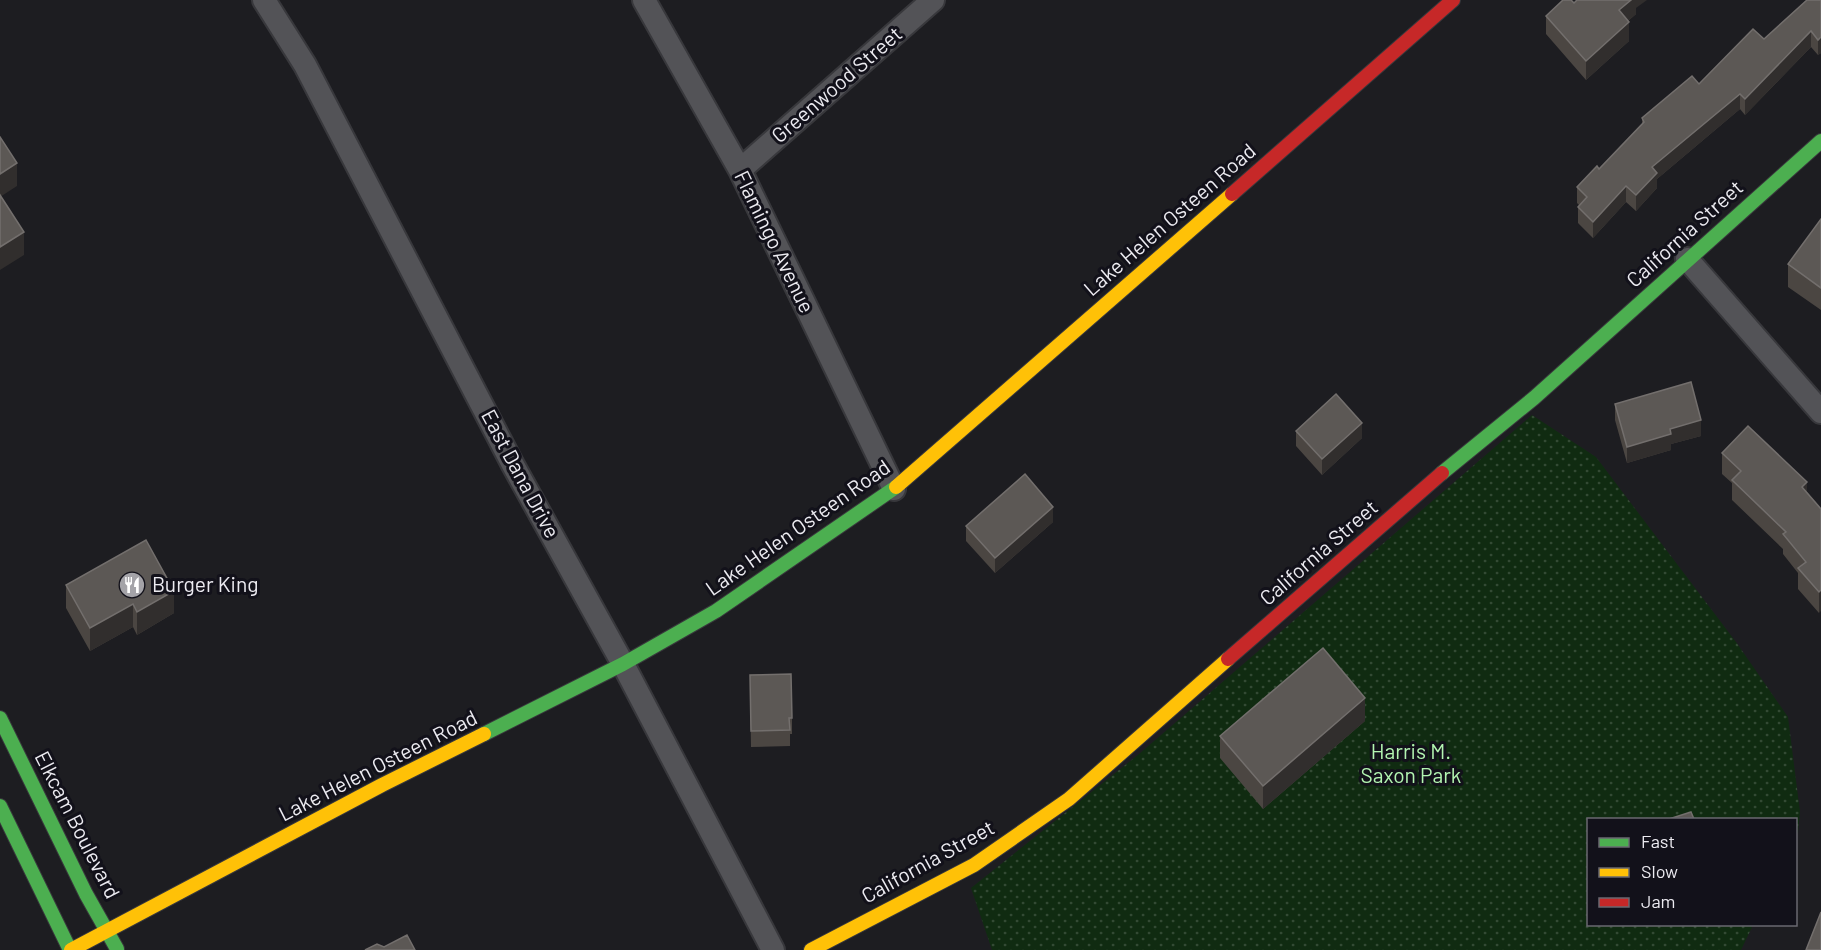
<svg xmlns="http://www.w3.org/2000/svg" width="1821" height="950" font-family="Barlow,sans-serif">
<defs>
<pattern id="park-dots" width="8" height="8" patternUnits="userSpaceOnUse" patternTransform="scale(1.5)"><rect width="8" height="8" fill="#102b11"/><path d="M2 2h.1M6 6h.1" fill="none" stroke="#334a34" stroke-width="1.8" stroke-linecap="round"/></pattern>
</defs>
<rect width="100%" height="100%" fill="#1d1d21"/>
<path fill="url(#park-dots)" d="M1532 415 1596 457 1736 642 1788 717 1800 812 1798 832 1796 837V820H1588V924L1753 925 1741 950H992L971 888 1139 754Z"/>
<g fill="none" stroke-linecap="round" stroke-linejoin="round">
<g stroke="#38383c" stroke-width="26">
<path id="street" d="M264 0 305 65 513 465 623 664 773 950
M644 0 740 170 894 489
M740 170 933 0
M1687 259 1821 412"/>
</g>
<g stroke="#38383c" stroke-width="16">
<path id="fast" d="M1442 473 1534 398 1821 141
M0 718 86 894 117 949
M484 734 623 664 716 611 896 487
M0 806 70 950"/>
</g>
<g stroke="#38383c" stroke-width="16">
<path id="slow" d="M896 487 1232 194
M71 950 382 785 484 734
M811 950 974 865 1069 799 1228 659"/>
</g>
<g stroke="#38383c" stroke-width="16">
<path id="jam" d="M1232 194 1453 0
M1228 659 1442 473"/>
</g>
<use href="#street" stroke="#535357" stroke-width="22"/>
<use href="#fast" stroke="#4caf50" stroke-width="14"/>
<use href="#slow" stroke="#ffc107" stroke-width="14"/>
<use href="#jam" stroke="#c62828" stroke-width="14"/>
</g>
<path fill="#4b4642" d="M1821 0V53L1818 55 1811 47 1745 115 1740 109 1657 179V188L1636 211 1626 202 1593 238 1578 223V207L1579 205 1577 203V187L1599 169 1642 124V118L1699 84Z
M1574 3 1636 8V14L1628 21 1629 41 1586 80 1546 34V16Z
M1821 219V310L1788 287V264Z
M1615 404 1701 436 1671 444V450L1627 463 1615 420Z
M1296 431 1362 438 1322 475 1296 446Z
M1722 453 1807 492 1821 509 1819 613 1798 589V573L1783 554V549L1732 500V483L1722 474Z
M1053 522 995 573 966 541V526Z
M66 585 174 613 137 635 133 627 90 651 66 608Z
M750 690 792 718V734H790V746L751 747Z
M1365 721 1263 809 1220 758V736Z"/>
<path fill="#312e2d" d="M1631 0H1647L1636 8V14L1619 29V10Z
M1629 22V41L1586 80V61Z
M1811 31V47L1745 115V99Z
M1821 37V53L1818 55V40Z
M1740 94V109L1657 179V188L1636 211V195L1652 167Z
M17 163V186L0 197V174Z
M1626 186V202L1593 238V222Z
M24 232V255L0 270V247Z
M1701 420V436L1671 444V450L1627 463V447L1670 429Z
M1362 423V438L1322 475V459Z
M1807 482V502L1802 487Z
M1053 507V522L995 573V558Z
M1821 590V611L1819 613V592Z
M174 591V613L137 635V612Z
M133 604V627L90 651V628Z
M1365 698V721L1263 809V786Z"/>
<path fill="#5c5855" stroke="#736f6d" stroke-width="1.5" d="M1563 0H1571L1574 3 1577 0H1631L1619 10 1629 22 1586 61 1546 16Z
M1807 0H1821V37L1818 40 1811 31 1745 99 1740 94 1652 167 1657 173 1636 195 1626 186 1593 222 1578 207 1587 197 1577 187 1597 166 1599 169 1644 122 1642 118 1692 76 1699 84 1753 29 1764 39Z
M0 137 17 163 0 174Z
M0 195 24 232 0 247Z
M1821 219V288L1788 264Z
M1691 382 1701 420 1670 429 1671 434 1627 447 1615 404Z
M1336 394 1362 423 1322 459 1296 431Z
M1748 426 1807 482 1802 487 1821 509V590L1819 592 1798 568 1806 562 1783 534 1786 532 1732 480 1741 471 1722 453Z
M1025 474 1053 507 995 558 966 526Z
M146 540 174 591 137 612 133 604 90 628 66 585Z
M1323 648 1365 698 1263 786 1220 736Z
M791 674 792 718H789L790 730 751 731 750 675Z
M1691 812 1694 819H1669Z
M1821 912V950H1806Z
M407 935 415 950H365L377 944 384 947Z"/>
<defs>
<g id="restaurant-disc" transform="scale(1.35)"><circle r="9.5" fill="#a4a3a8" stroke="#12111a"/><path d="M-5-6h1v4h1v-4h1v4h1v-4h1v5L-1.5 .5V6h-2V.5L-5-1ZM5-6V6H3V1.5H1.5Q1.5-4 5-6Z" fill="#fff"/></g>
</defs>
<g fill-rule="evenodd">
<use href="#restaurant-disc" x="132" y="585"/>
</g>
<g text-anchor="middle" stroke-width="6" stroke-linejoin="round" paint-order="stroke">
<g font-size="21" fill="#ecebf1" stroke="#12111a">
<text transform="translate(837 85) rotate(-41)" y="7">Greenwood Street</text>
<text transform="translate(1170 220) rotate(-41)" y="7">Lake Helen Osteen Road</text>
<text transform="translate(1685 234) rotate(-42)" y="7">California Street</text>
<text transform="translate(774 242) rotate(64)" y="7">Flamingo Avenue</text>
<text transform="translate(520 474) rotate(62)" y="7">East Dana Drive</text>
<text transform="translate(798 528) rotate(-35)" y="7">Lake Helen Osteen Road</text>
<text transform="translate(1319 553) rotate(-41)" y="7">California Street</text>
<text transform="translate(378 766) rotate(-27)" y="7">Lake Helen Osteen Road</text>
<text transform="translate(77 825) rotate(63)" y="7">Elkcam Boulevard</text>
<text transform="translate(928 862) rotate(-29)" y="7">California Street</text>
</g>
<g font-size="21" fill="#ecebf1" stroke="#12111a" text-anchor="start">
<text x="152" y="592">Burger King</text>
</g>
<g font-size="21" fill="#b3f5b1" stroke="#12111a">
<text x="1411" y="759">Harris M.<tspan x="1411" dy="24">Saxon Park</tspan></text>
</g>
</g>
<rect x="1587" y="818" width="210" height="108" fill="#12111a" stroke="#696870" stroke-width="1.5"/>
<rect x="1599" y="838" width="30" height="9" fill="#4caf50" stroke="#696870" stroke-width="1.5"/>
<text x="1641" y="848" font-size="18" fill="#ecebf1">Fast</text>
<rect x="1599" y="868" width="30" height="9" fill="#ffc107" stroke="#696870" stroke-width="1.5"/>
<text x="1641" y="878" font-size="18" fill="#ecebf1">Slow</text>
<rect x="1599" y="898" width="30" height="9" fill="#c62828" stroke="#696870" stroke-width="1.5"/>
<text x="1641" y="908" font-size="18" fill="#ecebf1">Jam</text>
</svg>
